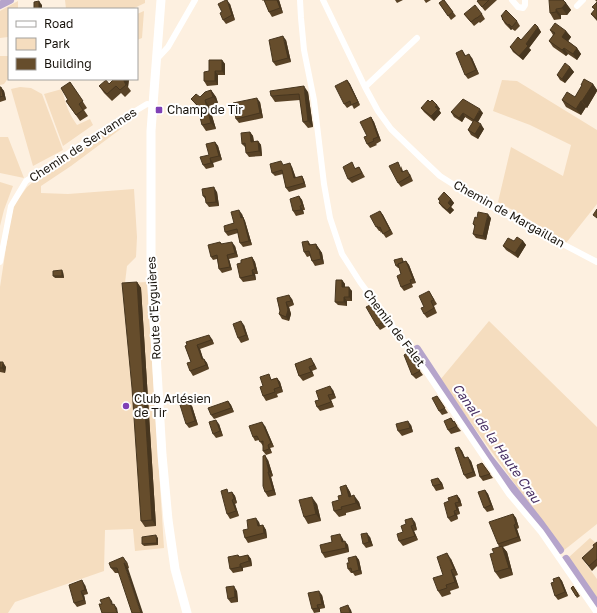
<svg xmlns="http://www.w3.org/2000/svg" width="597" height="613" font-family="'Golos Text',sans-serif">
<rect width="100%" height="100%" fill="#fdf0e0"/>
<path fill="#f5ddbf" d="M65 0H145V3L132 9H66Z
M18 1V9H9V43L8 37 0 38V11Z
M144 11 142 38 137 40V14Z
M9 49V77L4 84 0 85V56H9Z
M502 80 517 81 597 130V204L566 243 522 215 498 202 511 147 563 176 571 145 530 125 493 111Z
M20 87 31 88 42 94 63 150 33 166 11 89Z
M62 89C65 103 69 114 77 125L90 119 93 125 63 146 44 94Z
M122 128 71 166 41 186V193L68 194 134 189 137 237 136 257 127 266 125 283 147 282 164 548 135 551 133 529 105 530 104 571 15 602 8 613H0V287L9 228 14 205 27 187 40 176 106 132Z
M0 137H8L24 178 0 173Z
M0 182 13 186 4 210 0 226Z
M489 321 597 427V524L563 551 440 380Z
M590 538 596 543 583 560 597 579V600L568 558Z"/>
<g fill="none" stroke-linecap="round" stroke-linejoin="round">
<path stroke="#b5a4cb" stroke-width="8" d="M0 5 10 0
M417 349 489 458 541 524 560 550
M566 559 597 604"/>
<path stroke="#fff" stroke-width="6" d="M300 0 301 18 304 50 314 100 324 184 330 218 342 254 360 282 425 370 509 494 541 532 597 613
M323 0 365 87 378 111 391 129 421 158 440 176 473 197 597 262
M512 0 518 7 523 8 525 5V0
M577 6 583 0
M156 60 168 47 195 0
M365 87 417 38
M0 262 11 206 26 181 104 130 147 104 153 105"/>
<path stroke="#fff" stroke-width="9" d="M161 0 151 131V270L162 455 168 520 175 569 187 613"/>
</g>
<path fill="#584226" d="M262 0H279L283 13 272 17 269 12 264 0 263 1Z
M395 0H403L397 3Z
M424 0H431L426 3Z
M444 0 456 16 451 20 439 3Z
M479 0H497L485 11 477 1Z
M595 0H597V21L591 14 595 10 592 7 597 2Z
M565 2 571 10 567 15H561V19L554 20 550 13Z
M230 4 235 20 226 24 223 20 222 12Z
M464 14H482L485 19 480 23 479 22 474 26Z
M501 16 517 21 520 26 515 31 512 29 511 30 505 24 502 19Z
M538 27 541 32 529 48 531 50 523 60 513 52 510 47 521 40Z
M550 30 566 31 571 37 568 41 577 48 581 54 577 60 568 54 566 56 553 47 549 41 553 35Z
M286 40 291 62 276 66 273 62Z
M462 50 466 56 472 58 479 74 468 79 465 75Z
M222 60 225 64V75H218V85L207 86 204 81 209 71Z
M570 67 574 72 565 83 560 80 557 75Z
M129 79 128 87 131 91 125 97 121 93 112 101 104 93 99 86Z
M347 80 350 84 360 105 354 109 352 105 347 108 344 104Z
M70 82 87 108 84 110 88 116 80 121 66 101 68 100Z
M593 84 597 90V91L587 108 586 107 581 115 566 107 562 100 575 97 582 86 581 85Z
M0 87 4 91 6 100 0 102Z
M211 90 216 97 218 103 209 106 216 129 206 131 202 125 198 107 191 99 200 97Z
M308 92 313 127 308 128 303 122 300 100 275 102 271 96Z
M260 102 263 118 239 123 236 119Z
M430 102 437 105 440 109 439 110 441 113 434 121 424 112 421 108Z
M451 112 483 113 477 123 484 129 478 139 471 135 468 130 473 122 465 117 462 122 454 117Z
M371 117 374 122 381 141 376 144 377 145 370 148 367 144V136Z
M250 132 253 136 254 141H258L261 145 262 156 249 157 246 153V148L242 144Z
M215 142 218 146 222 160 213 163 214 167 206 169 203 165 209 155Z
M284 165 292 167 296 178 302 176 304 180 306 187 289 192 286 188 283 174 275 176 272 173Z
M401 166 403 171 410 174 413 181 401 187 398 183Z
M359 167 365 177 352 183 348 179 355 168Z
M217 192 219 206 209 207 206 203V200L203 196Z
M299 196 302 200 305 210H303L304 214 296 216 293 211Z
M438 199H451L454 203 451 207 454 210 450 214 442 207 439 203 440 202Z
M380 211 383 215 393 234 386 238 382 232 381 233 380 231H379L376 227Z
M242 214 243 217 245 221 252 245 243 247 240 243 238 233 228 236 225 232Z
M491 218 486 240 476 238 473 234 475 227 473 224Z
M308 241 311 245 316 244 322 253 324 264 315 266 312 261 310 256 307 257 304 252Z
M514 241H523L526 245 518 258 506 250 503 246Z
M220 242 222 244 235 246 238 257 229 259 232 270 222 273 219 269 217 259 213 260 211 257Z
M252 257 255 262 258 274H255L256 280 243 282 240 278 241 263Z
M403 260 404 262 406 261 409 265 416 283 412 284 413 287 404 291 401 287V274L399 268H398L396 266Z
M63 272 64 278H55L53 276Z
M342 280 345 284V287L352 291V301H347V306L338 305 335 302Z
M137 282 141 288 156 526 145 527 141 521Z
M429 291 437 304 434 306 437 313 427 318 424 314V307Z
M277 298 292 299 294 305 289 307 291 314 289 321 282 319 279 314 280 311Z
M384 321 387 326 380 330 377 326Z
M244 325 249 340 241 343 238 338Z
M212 339 214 344 200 349 203 359H204L207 363 209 369 193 376 190 371 191 362 185 346Z
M407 353 423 375 416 379 412 375Z
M0 362 6 367 5 373 0 372Z
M314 363 317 369 312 371 314 376 303 381 299 376 295 364Z
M277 378 280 382 283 392 277 394 278 397 266 401 263 396V386L272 379Z
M333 390 336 398 331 400 334 407 320 411 317 407 319 400Z
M437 396 448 413 442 415 439 411Z
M228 401 231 405 234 412 214 419 211 415Z
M192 406 198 425 189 428 186 424Z
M451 418 461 431 451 434 448 430Z
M219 424 223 436 216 438 213 434Z
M411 425 413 432 402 436 398 431Z
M265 426 274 447 270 448 272 453 266 455 263 451V446L259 440 255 441 253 437Z
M459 447 462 451 465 458 471 461 476 476 467 479 464 475Z
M268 460 273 476 271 477 276 495 268 497 265 492Z
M482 463 493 478 483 481 480 477Z
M438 478 442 483 444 489 436 491 433 486Z
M346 485 350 492 351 496 359 502 361 509 346 513V515L339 517 334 511 342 495Z
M485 490 488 494 494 510 487 512 484 508Z
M232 492 235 496 237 503 235 504 239 516 230 519 227 514 229 493Z
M457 495 460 499 462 506 458 507 460 514 457 515 458 519 451 522 448 518 449 501Z
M317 504 321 521 308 524 304 517Z
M513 514 516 518 519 528 517 529 521 541 503 547 507 552 513 575 500 579 495 572 499 547 498 544Z
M259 522 260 526 263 525 266 530 267 538 248 543 245 538 248 529Z
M415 522 417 530 414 531 418 540 403 546 399 541 403 532Z
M370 537 373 546 366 548 363 544Z
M158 538V545L144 546 142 544Z
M343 539 344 542 348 545 349 552 325 558 322 553 332 542Z
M597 542V566L592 571 582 558 594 548Z
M238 555 240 557 248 555 251 559 252 566 243 568V571L233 573 230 569Z
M356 556 359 560 362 574 355 576 353 573H351L348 569 349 563Z
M451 559 458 575 455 576 459 588 450 591 451 594 442 597 438 591 443 575Z
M127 562 129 568 119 573H115L111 568Z
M559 577 562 581 568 596 558 600 555 596 554 582Z
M85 585 88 594 84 595 86 604 77 607 74 603Z
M573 586 580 596 577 598 571 588Z
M237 591 238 602 231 603 228 599Z
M322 595 325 608 320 609V612L314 613 312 609Z"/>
<path fill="#47361f" d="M227 0 230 4 235 20 232 15Z
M277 0H279L283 13 280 8Z
M39 1 42 5V9H39Z
M566 3 571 10 567 15 562 8Z
M556 9 561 15V19L556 12Z
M509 24 512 29 511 30 508 25Z
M538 27 541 32 529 48 531 50 523 60 519 56 526 44Z
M566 31 571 37 567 43 562 37Z
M283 36 286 40 291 62 288 58Z
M564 48 568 54 566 56 562 50Z
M577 48 581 54 577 60 573 54Z
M469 54 472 58 479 74 476 70Z
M222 60 225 64V75L222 71Z
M570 67 574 72 565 83 562 79Z
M215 71 218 75V85L215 81Z
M124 79H129L128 87 124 81Z
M347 80 350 84 360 105 358 102Z
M593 84 597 90V91L587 108 582 101Z
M304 86 308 92 313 127 308 121Z
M1 87 4 91 6 100 3 96Z
M211 90 216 97 218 103 213 97Z
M257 98 260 102 263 118 260 113Z
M205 100 209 106 216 129 211 123Z
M581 101 586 107 581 115 576 109Z
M437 105 440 109 439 110 441 113 434 121 431 116 435 107Z
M480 109 483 113 477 124 474 120Z
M463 113 465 117 462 122 459 118Z
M371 117 374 122 381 141 378 137Z
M481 124 484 129 478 139 475 134Z
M250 132 253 136 254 146 251 142Z
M258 141 261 145 262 156 259 151Z
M215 142 218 146 222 160 219 156Z
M210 158 213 163 214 167 211 163Z
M290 163 292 167 297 182 294 178Z
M302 176 304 180 306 187 304 183Z
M214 187 217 192 219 206 216 202Z
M299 196 302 200 305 210 302 205Z
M451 199 454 203 451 207 454 210 450 214 447 210 448 203Z
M300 206 303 210 304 214 301 210Z
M239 210 242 214 244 221 241 218Z
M380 211 383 215 393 234 390 230Z
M488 214 491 218 486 240 483 236Z
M243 217 245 221 252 245 249 241Z
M523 241 526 245 518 258 515 253Z
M232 242 235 246 238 257 235 253Z
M316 244 322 253 324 264 321 259 317 249Z
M227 255 229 259 232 270 230 267Z
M252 257 255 262 258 274 255 269Z
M406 261 409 265 416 283 413 279Z
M62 270 63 272 64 278 62 276Z
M252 270 255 274 256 280 253 275Z
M342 280 345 284 344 291 342 287Z
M137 282 141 288 156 526 152 520Z
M349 287 352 291V301L349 297Z
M289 295 292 299 294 305 291 301Z
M344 297 347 301V306L344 302Z
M286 302 289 307 291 314 289 321 286 317Z
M241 321 244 325 249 340 246 335Z
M209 335 212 339 214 344 211 340Z
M197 345 200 349 205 364 202 359Z
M311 358 314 363 317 369 314 365Z
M204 359 207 363 209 369 206 365Z
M3 362 6 367 5 373 2 368Z
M309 367 312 371 314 376 311 372Z
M277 378 280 382 283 392 280 387Z
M330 386 333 390 336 398 333 394Z
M328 395 331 400 334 407 331 402Z
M228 401 231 405 234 412 231 408Z
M189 402 192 406 198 425 195 421Z
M216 420 219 424 223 436 220 431Z
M408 421 411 425 413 432 410 428Z
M262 422 265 426 274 447 271 443Z
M268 445 270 448 272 453 269 449Z
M459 447 462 451 467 462 464 458Z
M265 455 268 460 273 476 269 472Z
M468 457 471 461 476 476 473 472Z
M268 472 271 477 276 495 273 490Z
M438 478 442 483 444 489 441 484Z
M346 485 350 492 354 503 349 497Z
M485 490 488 494 494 510 491 505Z
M232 492 235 496 237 503 234 499Z
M354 495 359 502 361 509 356 503Z
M457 495 460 499 462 506 459 502Z
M312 497 317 504 321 521 316 514Z
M232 500 235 504 239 516 236 511Z
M455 503 458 507 460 514 457 510Z
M454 511 457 515 458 519 455 515Z
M513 514 516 518 519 528 516 524Z
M256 518 259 522 261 531 258 526Z
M412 518 415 522 417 530 414 525Z
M263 525 266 530 267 538 264 533Z
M514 525 517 529 521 541 518 537Z
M411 526 414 531 418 540 415 536Z
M367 533 370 537 373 546 369 542Z
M340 534 343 539 344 546 342 542Z
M156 535 158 538V545L157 543Z
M345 541 348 545 349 552 346 548Z
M502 546 507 552 513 575 509 568Z
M447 553 451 559 458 575 454 569Z
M248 555 251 559 252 566 249 561Z
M356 556 359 560 362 574 359 570Z
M123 557 127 562 129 568 126 562Z
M124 563 128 568 143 613H141Z
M240 564 243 568V571L240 567Z
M451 570 455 576 459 588 455 582Z
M559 577 562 581 568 596 565 592Z
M82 580 85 585 88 594 85 590Z
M234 586 237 591 238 602 235 597Z
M81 591 84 595 86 604 84 600Z
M319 591 322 595 325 608 322 604Z
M109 597 112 601 114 609 112 605Z
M114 604 117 608 118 613H117Z
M317 605 320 609V612L318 608Z
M348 605 351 610 352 613H350Z"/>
<path fill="#664d2c" stroke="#47361f" d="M226 0H227L232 15 223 20 220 13 222 12 218 4Z
M264 0H277L280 8 269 12Z
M443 0H444L453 12 448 16 439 3Z
M479 0H489L482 7 477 1Z
M549 0H563L566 3 562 8 556 9V12L550 13Z
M39 1V9H34V2Z
M597 2V19L591 14 595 9 592 7Z
M475 5 482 14 477 18H476L471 22 464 14Z
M506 10 517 21 512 27 509 24 508 25 502 19 503 18 501 16Z
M555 23 566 31 562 37 577 48 573 54 564 48 562 50 549 41 555 33 550 30Z
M535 24 538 27 526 44 528 46 519 56 510 47 518 37 521 40Z
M283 36 288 58 273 62 269 40Z
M462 50 465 56 469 54 476 70 465 75 456 53Z
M209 60H222V71H215V81H204V72L209 71Z
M565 63 570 67 562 79 557 75Z
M114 79H124V81L126 85 120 90 116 86 107 94 99 86 106 80 109 84Z
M584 79 593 84 582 101H581L576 109 562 100 567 92 575 97 582 85H581Z
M347 80 358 102 351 105 350 101 344 104 335 86Z
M70 82 83 101 79 104 83 110 76 115 66 101 68 100 61 88Z
M304 86 308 121 303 122 299 94 271 96 270 91Z
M0 87H1L3 96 0 97Z
M211 90 213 97 205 100 211 123 202 125 197 105 191 99 196 94 200 97 205 92Z
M257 98 260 113 236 119 233 103Z
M463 99 480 109 474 120 463 113 459 118 451 112Z
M428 100 430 102 432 100 437 105 435 107 438 109 431 116 421 108Z
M371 117 378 137 373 139 374 141 367 144 364 137 367 136 360 122Z
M474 120 481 124 475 134 468 130Z
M250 132 251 142 258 141 259 151 246 153 245 143 242 144 241 133Z
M215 142 219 156 210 158 211 163 203 165 200 157 209 155 206 144Z
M281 161 283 165 290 163 294 178 302 176 304 183 286 188 282 170 272 173 270 164Z
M352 162 355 169 359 167 362 173 348 179 343 167Z
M398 162 402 172 407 170 410 176 398 183 389 166Z
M214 187 216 202 206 203 205 196H203L202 189Z
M444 192 451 199 448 203 451 206 447 210 439 203 440 201 438 199Z
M299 196 302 205 300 206 301 210 293 211 290 199Z
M597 209V218L593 215Z
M239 210 241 218 243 217 249 241 240 243 237 229 225 232 224 226 234 223 231 212Z
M380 211 390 230 383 234 380 227 378 228 377 226 376 227 370 216Z
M478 212 488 214 483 236 473 234 475 225 473 224 475 217 477 218Z
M517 237 523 241 515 253 503 246 508 238 514 241Z
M308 241 309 245 316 244 317 249H319L321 259 312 261 309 251 304 252 302 242Z
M220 242 221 244 232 242 235 253 227 255 230 267 219 269 217 255 211 257 208 245Z
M252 257 255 269 252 270 253 275 240 278 237 264 241 263V260Z
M402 258 403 262 398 264V265L396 266 394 260Z
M406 261 413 279 410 280 411 283 401 287 397 276 401 274 398 264Z
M62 270V276H53V271Z
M336 280H342V287H349V297H344V302H335Z
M137 282 152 520 141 521 132 388 122 283Z
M429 291 434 300 431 301 434 308 424 314 421 308 424 307 419 296Z
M289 295 291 301 286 302 288 310 286 317 279 314 280 311 277 298Z
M370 305 378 316 379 315 384 321 377 326 366 307Z
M241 321 246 335 238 338 233 324Z
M209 335 211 340 197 345 202 359H204L206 365 190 371 187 363 191 362 185 346 187 345 186 342Z
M407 353 420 371 412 375 404 355Z
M311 358 314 365 309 367 311 372 299 376 295 364Z
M0 362H3L2 368H0Z
M269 374 271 380 277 378 280 387 274 389 275 392 263 396 260 387 263 386 260 377Z
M330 386 333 394 328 395 331 402 317 407 315 401 319 400 316 391Z
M437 396 445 408 439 411 432 398Z
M228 401 231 408 211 415 208 408Z
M189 402 195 421 186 424 180 405Z
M451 418 453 422 454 421 457 426 448 430 444 421Z
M216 420 220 431 213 434 209 422Z
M408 421 410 428 398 431 396 424Z
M262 422 271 443 268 445 269 449 263 451V441L260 442 257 436 253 437 249 426Z
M459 447 464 458 468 457 473 472 464 475 455 448Z
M265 455 269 472H268L273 490 265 492 263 486V456Z
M482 463 490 474 480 477 477 465Z
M438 478 441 484 433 486 431 480Z
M346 485 349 497 354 495 356 503 341 507 342 509 334 511 332 502 339 500 338 496 342 495 340 487Z
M227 489 228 493 232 492 234 499 232 500 236 511 227 514 221 491Z
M485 490 491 505 484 508 478 492Z
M457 495 459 502 455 503 457 510 454 511 455 515 448 518 444 503 449 501 448 498Z
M312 497 316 514 304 517 299 500Z
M513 514 516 524 514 525 518 537 498 544 489 522Z
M256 518 258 526 263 525 264 533 245 538 243 530 248 529 247 520Z
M412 518 414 525 411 526 415 536 399 541 397 534 403 532 401 526 406 524 405 520Z
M367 533 369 542 363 544 361 534Z
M340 534 342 542 345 541 346 548 322 553 320 545 332 542 331 536Z
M156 535 157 543 142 544V537Z
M597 542V559L589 566 582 558 594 547 593 545Z
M502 546 509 568 495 572 490 554 494 553 492 549Z
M447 553 454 569 451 570 455 582 446 585 447 588 438 591 433 578 443 575 437 557Z
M238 555 239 557 248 555 249 561 240 564V567L230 569 228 557Z
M356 556 359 570 352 572 351 568 348 569 347 563H349L348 558Z
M123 557 126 562 124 563 141 613H132L117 568H111L109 563Z
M559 577 565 592 555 596 551 583 554 582 553 579Z
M82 580 85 590 81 591 84 600 74 603 69 585Z
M234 586 235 597 228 599 226 587Z
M573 586 578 594 576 596 571 588Z
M319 591 322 604 317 605 318 608 312 609 308 593Z
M109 597 112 605 114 604 117 613H102L99 604H102L100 600Z
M348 605 350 613H341L340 608Z"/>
<g fill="#7f40b6" stroke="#fff" stroke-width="1.5">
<rect x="155" y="106" width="8" height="8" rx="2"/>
<circle cx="126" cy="406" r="4"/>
</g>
<g text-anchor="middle" stroke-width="4" stroke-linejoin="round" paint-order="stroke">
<g font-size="12" fill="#18130c" stroke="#fff" text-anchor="start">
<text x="167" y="114">Champ de Tir</text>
<text x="134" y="403">Club Arlésien<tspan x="134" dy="14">de Tir</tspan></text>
</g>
<g font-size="12" fill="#18130c" stroke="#fff">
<text transform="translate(83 145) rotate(-33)" y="4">Chemin de Servannes</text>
<text transform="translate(509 214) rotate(29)" y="4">Chemin de Margaillan</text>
<text transform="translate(154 308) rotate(-93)" y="4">Route d'Eyguières</text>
<text transform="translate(394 328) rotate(53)" y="4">Chemin de Falet</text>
</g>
<g font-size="13" font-style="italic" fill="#493063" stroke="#fff">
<text transform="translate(497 443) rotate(55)" y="5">Canal de la Haute Crau</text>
</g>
</g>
<rect x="8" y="8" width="130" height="72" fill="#ffffff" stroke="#a3a19e"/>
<rect x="16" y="21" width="20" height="6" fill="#ffffff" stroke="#a3a19e"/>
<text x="44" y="28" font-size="12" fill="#18130c">Road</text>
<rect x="16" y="38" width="20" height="12" fill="#f5ddbf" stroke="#a3a19e"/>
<text x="44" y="48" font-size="12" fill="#18130c">Park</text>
<rect x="16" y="58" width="20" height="12" fill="#664d2c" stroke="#a3a19e"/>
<text x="44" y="68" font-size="12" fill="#18130c">Building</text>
</svg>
